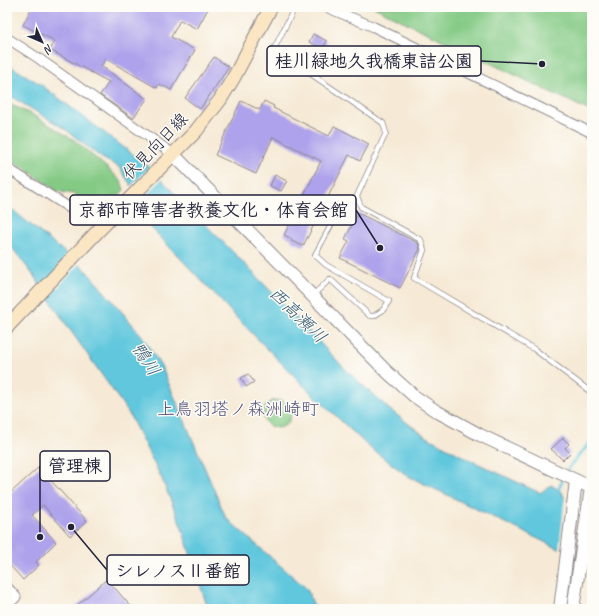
<svg xmlns="http://www.w3.org/2000/svg" width="599" height="616" font-family="Caveat,'Klee One',sans-serif">
<rect width="100%" height="100%" fill="#fdfcf7"/>
<filter id="ink" filterUnits="userSpaceOnUse"><feTurbulence type="fractalNoise" baseFrequency=".025" numOctaves="2"/><feDisplacementMap in="SourceGraphic" scale="8" xChannelSelector="R" yChannelSelector="G"/><feConvolveMatrix kernelMatrix="1 2 1 2 8 2 1 2 1" color-interpolation-filters="sRGB"/></filter>
<filter id="wash" filterUnits="userSpaceOnUse"><feTurbulence type="fractalNoise" baseFrequency=".012" numOctaves="4" result="noise"/><feDisplacementMap in="SourceGraphic" scale="16" xChannelSelector="R" yChannelSelector="G"/><feGaussianBlur stdDeviation="0.9" result="paint"/><feColorMatrix in="noise" values="0 0 0 0 0 0 0 0 0 0 0 0 0 0 0 0 0 1.4 0 .05"/><feComposite in="paint" operator="in"/></filter>
<g filter="url(#wash)">
<rect width="100%" height="100%" fill="#f6ead6"/>
<path fill="#84ca85" stroke="#537660" d="M374 7H592V112L390 15Z
M7 103 31 114 73 139 112 172 121 181 124 190 104 211 98 213 91 214 82 205 85 202 74 194 57 191 7 156Z
M263 414a14 14 0 1 1 28 0a14 14 0 1 1-28 0Z"/>
<path fill="#60c7dd" stroke="#41748c" d="M7 64 40 84 147 165 183 202 237 256 347 371 390 410 425 436 464 457 540 493 551 485 562 492 569 511 592 525V568L557 548 408 476 369 447 306 388 240 321 143 219V203L119 167 102 158 65 129 7 94Z
M7 208 15 212 48 239 81 265 122 312 142 336 162 368 226 518 307 589 315 609H208L182 528 162 479 128 412 66 324 34 276 7 241Z"/>
<path fill="#f6ead6" d="M151 166 163 178 140 202 130 187Z
M78 261 81 263 47 299 45 295Z
M565 495 570 510 592 522V548L589 569 559 551Z"/>
<g fill="none" stroke-linecap="round" stroke-linejoin="round">
<path stroke="#60c7dd" stroke-width="3" d="M567 472 570 466 592 440
M557 492 564 477"/>
</g>
<g id="blocks">
<path fill="#ada2eb" d="M32 7H209L197 29 180 20 171 37 195 50 171 90 159 84 157 88 106 59 101 66 147 99 133 118 100 95 109 82 50 50 55 41 23 25Z
M313 34 327 41 323 49 309 42Z
M214 57 229 67 200 109 185 98Z
M241 101 260 110 264 101 274 106 273 108 329 136 334 126 369 144 360 161 349 155 326 201 328 202 322 214 320 213 303 246 291 241 292 239 284 235 321 161 273 137 256 174 215 155Z
M275 175 287 181 281 191 270 186Z
M358 213 418 243 420 249 400 288 340 258 349 241 345 239Z
M248 374 254 382 246 387 241 378Z
M563 438 569 444 565 448 570 453 563 460 551 449Z
M39 467 87 521 70 536 43 505 32 515 56 542 36 562 39 565 23 580 7 562V496Z
M107 579 133 609H73Z"/>
</g>
</g>
<g filter="url(#ink)">
<use href="#blocks" fill-opacity="0" stroke="#8c8688" stroke-width="1"/>
<g fill="none" stroke-linecap="round" stroke-linejoin="round">
<g stroke="#8c8688" stroke-width="6">
<path id="service" d="M295 7 274 49 383 123 386 133 357 196 361 207 421 240 424 250 414 278 534 349 592 393
M313 295 330 279 370 316H374L383 310 389 301 326 265 315 255 338 212"/>
</g>
<g stroke="#8c8688" stroke-width="11">
<path id="minor" d="M326 7 374 27 592 133
M7 38 38 58 173 154
M7 168 76 212 99 220 105 224
M7 587 16 597 7 606"/>
</g>
<g stroke="#8c8688" stroke-width="14">
<path id="tertiary" d="M173 154 386 371 414 396 436 411 449 418 480 435 592 488
M560 609 576 481
M573 609 591 488"/>
</g>
<g stroke="#8c8688" stroke-width="15">
<path id="secondary" d="M7 327 96 233 196 131 220 100 234 77 271 7"/>
</g>
<use href="#service" stroke="#fff" stroke-width="4.5"/>
<use href="#minor" stroke="#fff" stroke-width="9"/>
<use href="#tertiary" stroke="#fff" stroke-width="12"/>
<use href="#secondary" stroke="#fbe6c4" stroke-width="13"/>
</g>
</g>
<g text-anchor="middle" stroke-width="3" stroke-linejoin="round" paint-order="stroke">
<g font-size="17" fill="#22223b" stroke="#fdfcf7">
<text transform="translate(155 146) rotate(-46)" y="6">伏見向日線</text>
</g>
<g font-size="18" font-style="italic" fill="#385c74" stroke="#fdfcf7">
<text transform="translate(298 315) rotate(44)" y="6">西高瀬川</text>
<text transform="translate(146 359) rotate(57)" y="6">鴨川</text>
</g>
<g font-size="18" fill="#534f79" stroke="#fdfcf7">
<text x="238" y="415">上鳥羽塔ノ森洲崎町</text>
</g>
</g>
<path fill="none" stroke="#22223b" stroke-width="1.5" d="M542 64L481 61M380 248L356 210M40 537L40 466M71 527L107 570"/>
<g fill="#22223b" stroke="#fdfcf7" stroke-width="1.5">
<circle cx="542" cy="64" r="4"/>
<circle cx="380" cy="248" r="4"/>
<circle cx="40" cy="537" r="4"/>
<circle cx="71" cy="527" r="4"/>
</g>
<g fill="#fdfcf7" stroke="#22223b" stroke-width="1.5">
<rect x="267" y="46" width="214" height="30" rx="4"/>
<rect x="70" y="195" width="286" height="30" rx="4"/>
<rect x="40" y="451" width="70" height="30" rx="4"/>
<rect x="107" y="555" width="142" height="30" rx="4"/>
</g>
<g font-size="18" text-anchor="middle" font-weight="bold" fill="#22223b">
<text x="374" y="67">桂川緑地久我橋東詰公園</text>
<text x="213" y="216">京都市障害者教養文化・体育会館</text>
<text x="75" y="472">管理棟</text>
<text x="178" y="577">シレノスⅡ番館</text>
</g>
<rect width="599" height="616" fill="none" stroke="#fdfcf7" stroke-width="24"/>
<g transform="translate(42 42) rotate(135)" stroke="#fdfcf7" stroke-width="3" paint-order="stroke">
<path d="M0-3L7 15L0 10L-7 15Z" fill="#22223b"/>
<text y="-6" font-size="11" font-weight="bold" text-anchor="middle" fill="#22223b">N</text>
</g>
</svg>
